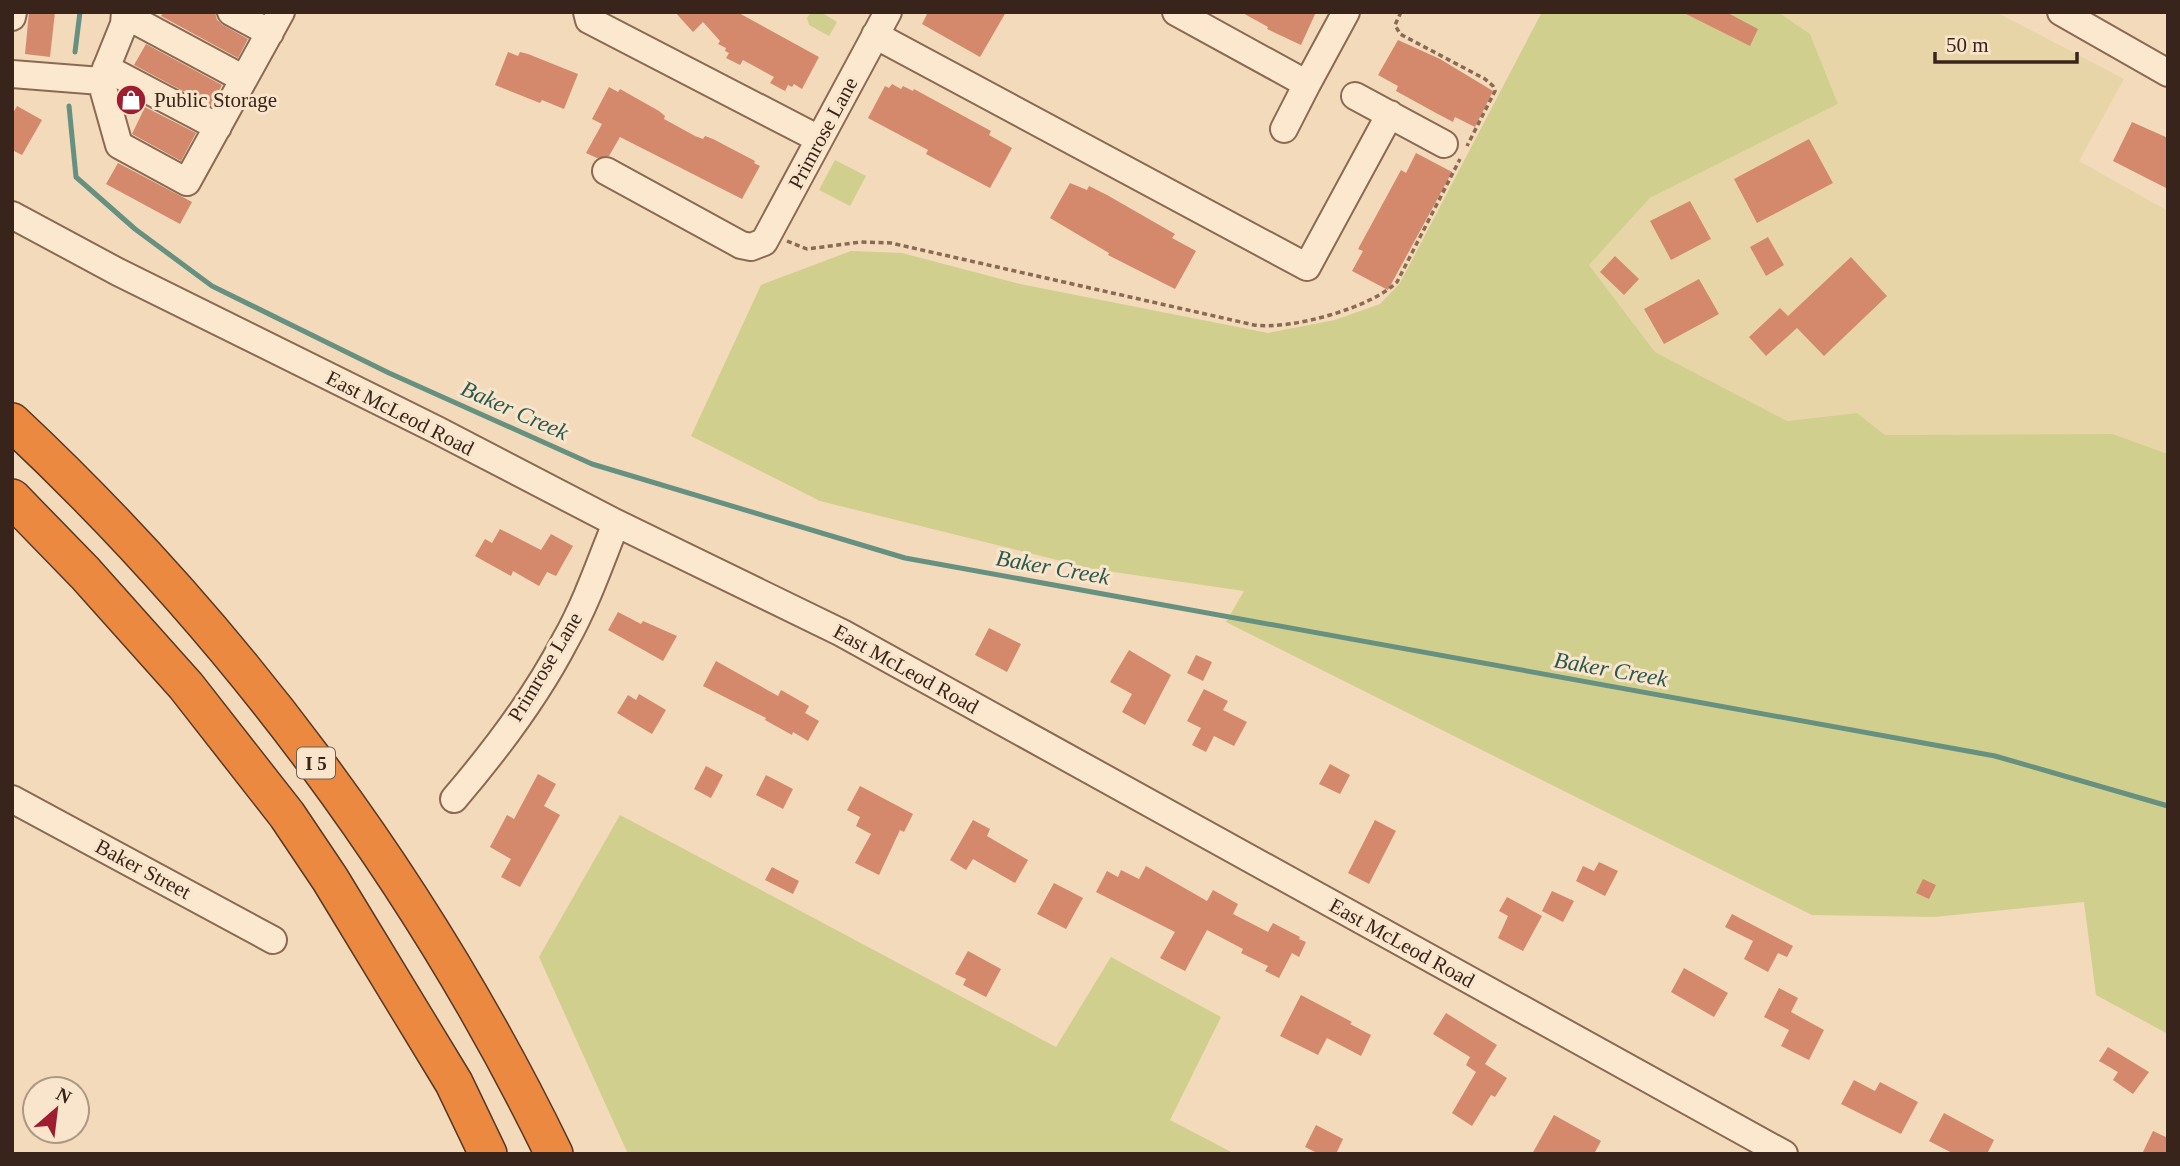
<svg xmlns="http://www.w3.org/2000/svg" width="2180" height="1166" font-family="Georgia,serif">
<rect width="100%" height="100%" fill="#f2daba"/>
<path fill="#e8d5a7" d="M1778 12H1996L2124 79 2079 161 2168 211V454L2113 434 1885 435 1857 413 1787 421 1655 352 1589 265 1650 198 1838 104 1810 34Z"/>
<path fill="#d1cf8e" d="M811 12H821L837 22 829 36 809 25 807 18Z
M1542 12H1778L1810 34 1838 104 1650 198 1589 265 1655 352 1787 421 1857 413 1885 435 2113 434 2168 454V1034L2096 995 2084 902 1934 917 1812 915 1226 622 1244 591 1093 569 820 501 691 436 761 285 851 251 902 253 1020 284 1268 333 1335 320 1380 304 1400 283Z
M835 160 866 176 850 206 819 190Z
M620 815 1056 1047 1111 957 1221 1017 1170 1120 1235 1154H628L539 957Z"/>
<g fill="none" stroke-linecap="round" stroke-linejoin="round">
<path stroke="#669080" stroke-width="5" d="M75 52 80 12
M69 106 76 177 135 229 212 286 389 373 592 464 905 558 1995 756 2168 806"/>
</g>
<path fill="#d4896c" d="M29 12H55L50 57 25 54Z
M163 12H215L217 20 223 25 248 39 238 58 161 16Z
M675 12H737L819 57 802 89 794 84 792 87 788 85 785 91 770 83 774 77 743 60 740 65 726 58 729 53 725 51 726 48 718 44 720 41 703 22 693 32Z
M928 12H1006L980 57 922 24Z
M1241 12H1316L1301 45 1267 29 1268 27Z
M1682 12H1726L1758 29 1750 46Z
M1398 40 1440 59 1493 91 1475 127 1455 117 1453 122 1436 113 1396 91 1398 86 1378 75Z
M146 44 222 85 211 106 134 65Z
M508 52 518 56 520 52 528 54 578 74 564 109 542 100 540 103 495 85Z
M892 84 901 89 903 86 913 91 914 89 991 131 989 135 1012 148 990 188 926 154 928 150 868 118 885 86 889 88Z
M609 87 618 92 620 89 659 111 665 116 664 119 695 136 703 139 705 136 713 139 755 161 754 163 760 166 742 199 620 137 609 156 597 158 586 153 602 124 592 119Z
M17 106 42 120 22 155 12 150V115Z
M145 107 196 133 181 161 132 134Z
M2132 122 2168 138V189L2113 161Z
M1809 139 1833 183 1757 223 1734 179Z
M1416 153 1452 172 1388 290 1352 271 1363 251 1358 249 1388 194 1401 170 1406 173Z
M118 163 192 202 180 224 106 184Z
M1070 183 1087 190 1089 186 1107 195 1175 234 1172 238 1196 251 1175 289 1108 255 1109 253 1050 218Z
M1690 201 1711 239 1671 260 1650 221Z
M1768 237 1784 265 1766 276 1750 247Z
M1615 256 1639 279 1624 295 1600 272Z
M1851 257 1887 296 1824 356 1797 328 1766 356 1749 337 1780 308 1788 316Z
M1699 279 1719 314 1664 344 1644 309Z
M500 529 541 550 551 534 573 546 556 576 547 572 539 586 513 571 511 576 475 556 485 539 492 543Z
M618 612 641 624 643 621 677 636 663 661 608 630Z
M989 628 1021 644 1007 672 975 655Z
M1129 650 1171 675 1145 725 1122 712 1132 694 1110 682Z
M1196 655 1212 662 1203 681 1187 673Z
M716 661 778 696 781 690 809 706 805 713 819 721 808 741 793 732 792 735 765 720 766 718 703 686Z
M1204 689 1228 701 1223 710 1247 722 1234 746 1214 736 1206 752 1192 745 1201 728 1187 721Z
M639 694 666 710 652 734 617 713 628 695 636 700Z
M1330 764 1350 775 1340 794 1319 784Z
M706 766 723 775 711 798 694 789Z
M538 774 556 784 544 806 560 815 520 887 501 877 511 859 490 847 507 815 514 819Z
M766 775 793 789 783 809 756 795Z
M860 786 913 814 904 832 900 830 879 875 855 863 871 834 856 826 860 817 847 810Z
M973 820 990 829 987 836 1028 860 1015 883 973 859 966 870 950 860Z
M1375 820 1396 831 1369 884 1348 873Z
M1599 862 1618 871 1605 896 1576 881 1583 866 1594 871Z
M1146 866 1207 901 1213 890 1238 904 1233 914 1268 932 1273 923 1300 937 1299 939 1306 942 1299 957 1292 953 1279 978 1265 971 1268 966 1241 953 1243 949 1207 930 1185 971 1160 958 1175 932 1096 892 1107 871 1118 877 1121 870 1139 879Z
M772 867 799 881 793 894 765 880Z
M1923 879 1936 885 1929 899 1916 893Z
M1054 883 1083 898 1066 929 1037 914Z
M1552 891 1574 901 1563 922 1542 911Z
M1507 897 1542 916 1523 951 1498 938 1508 916 1499 911Z
M1732 914 1793 946 1787 957 1778 953 1768 972 1744 959 1753 941 1725 927Z
M968 951 1001 969 986 997 963 985 966 979 955 974Z
M1684 968 1728 993 1714 1017 1671 992Z
M1779 988 1798 998 1791 1012 1824 1030 1809 1060 1781 1046 1789 1030 1764 1017Z
M1301 995 1352 1022 1350 1024 1371 1035 1361 1056 1327 1038 1318 1055 1280 1036Z
M1446 1013 1497 1045 1485 1064 1507 1078 1495 1097 1491 1095 1472 1126 1452 1113 1476 1072 1466 1065 1470 1057 1433 1034Z
M2108 1047 2149 1072 2133 1094 2113 1080 2118 1072 2099 1061Z
M1854 1080 1875 1091 1880 1082 1918 1102 1901 1134 1841 1104Z
M1944 1113 1994 1140 1987 1154H1954L1929 1141Z
M1554 1115 1601 1141 1594 1154H1532Z
M1316 1125 1343 1139 1336 1154H1319L1305 1147Z
M2153 1131 2168 1138V1154H2142Z"/>
<g fill="none" stroke-linecap="round" stroke-linejoin="round">
<g stroke="#8b6953" stroke-width="30">
<path id="minor" d="M125 12 124 24 101 81 119 145 187 182 281 12
M231 12 270 33
M587 12 589 20 819 139
M1176 12 1307 84 1346 12
M2061 12 2168 73
M125 15 244 79
M12 17 13 12
M875 35 1307 267 1390 114
M106 68 218 127
M12 74 101 81
M1355 96 1444 144
M1284 129 1307 84
M606 171 741 245 751 247 764 242 888 12
M12 215 118 272 437 430 616 523 842 633 1784 1154
M12 799 273 940
M454 799C495 751 536 697 565 641 586 604 600 563 616 523"/>
</g>
<g stroke="#573828" stroke-width="40">
<path id="highway" d="M12 422C234 630 421 880 554 1154
M12 498 85 573 186 686 287 815 330 879 454 1083 488 1154"/>
</g>
<path stroke="#8b6953" stroke-width="3.5" stroke-dasharray="5 3.5" stroke-linecap="butt" d="M1401 12 1395 25 1400 34 1485 79 1493 86 1495 91 1467 146
M787 241 807 249 861 242 891 243 1254 325C1291 330 1371 308 1397 282L1460 159"/>
<use href="#minor" stroke="#fce8ce" stroke-width="26"/>
<use href="#highway" stroke="#ec8940" stroke-width="37"/>
</g>
<defs>
<g id="shop-disc" transform="scale(1.575)"><circle r="9.5" fill="#9f1d30" stroke="#f9e5cb"/><path d="M-5-2.5h2.3a2.7 3.5 0 0 1 5.4 0H5L5.5 6h-11ZM-1.5-2.5h3a1.5 2.3 0 0 0-3 0Z" fill="#fff"/></g>
</defs>
<g fill-rule="evenodd">
<use href="#shop-disc" x="131" y="100"/>
</g>
<g text-anchor="middle" stroke-width="6" stroke-linejoin="round" paint-order="stroke">
<rect fill="#f9e5cb" stroke="#725e4f" stroke-width="2" x="297" y="747.5" width="38" height="31" rx="5"/>
<g font-size="19" font-weight="bold" fill="#38241a">
<text x="316" y="770">I 5</text>
</g>
<g font-size="21" fill="#38241a" stroke="#f9e5cb" text-anchor="start">
<text x="154" y="107">Public Storage</text>
</g>
<g font-size="21" fill="#38241a" stroke="#f9e5cb">
<text transform="translate(823 133) rotate(-62)" y="7">Primrose Lane</text>
<text transform="translate(400 413) rotate(27)" y="7">East McLeod Road</text>
<text transform="translate(545 667) rotate(-59)" y="7">Primrose Lane</text>
<text transform="translate(906 669) rotate(29)" y="7">East McLeod Road</text>
<text transform="translate(143 869) rotate(28)" y="7">Baker Street</text>
<text transform="translate(1402 943) rotate(29)" y="7">East McLeod Road</text>
</g>
<g font-size="23" font-style="italic" fill="#27594f" stroke="#f9e5cb">
<text transform="translate(515 410) rotate(24)" y="8">Baker Creek</text>
<text transform="translate(1053 567) rotate(10)" y="8">Baker Creek</text>
<text transform="translate(1611 669) rotate(10)" y="8">Baker Creek</text>
</g>
</g>
<rect width="2180" height="1166" fill="none" stroke="#38241a" stroke-width="28"/>
<g transform="translate(56 1110) rotate(28)"><circle r="33" fill="#f9e5cb" stroke="#ac9884" stroke-width="2"/>
<path d="M0-5L12 26L0 18L-12 26Z" fill="#9f1d30"/>
<text y="-10" font-size="19" font-weight="bold" text-anchor="middle" fill="#38241a">N</text>
</g>
<path d="M1935 52v10h142v-10" fill="none" stroke="#38241a" stroke-width="3.5"/>
<text x="1946" y="52" font-size="21" fill="#38241a" stroke="#f9e5cb" stroke-width="5" paint-order="stroke">50 m</text>
</svg>
